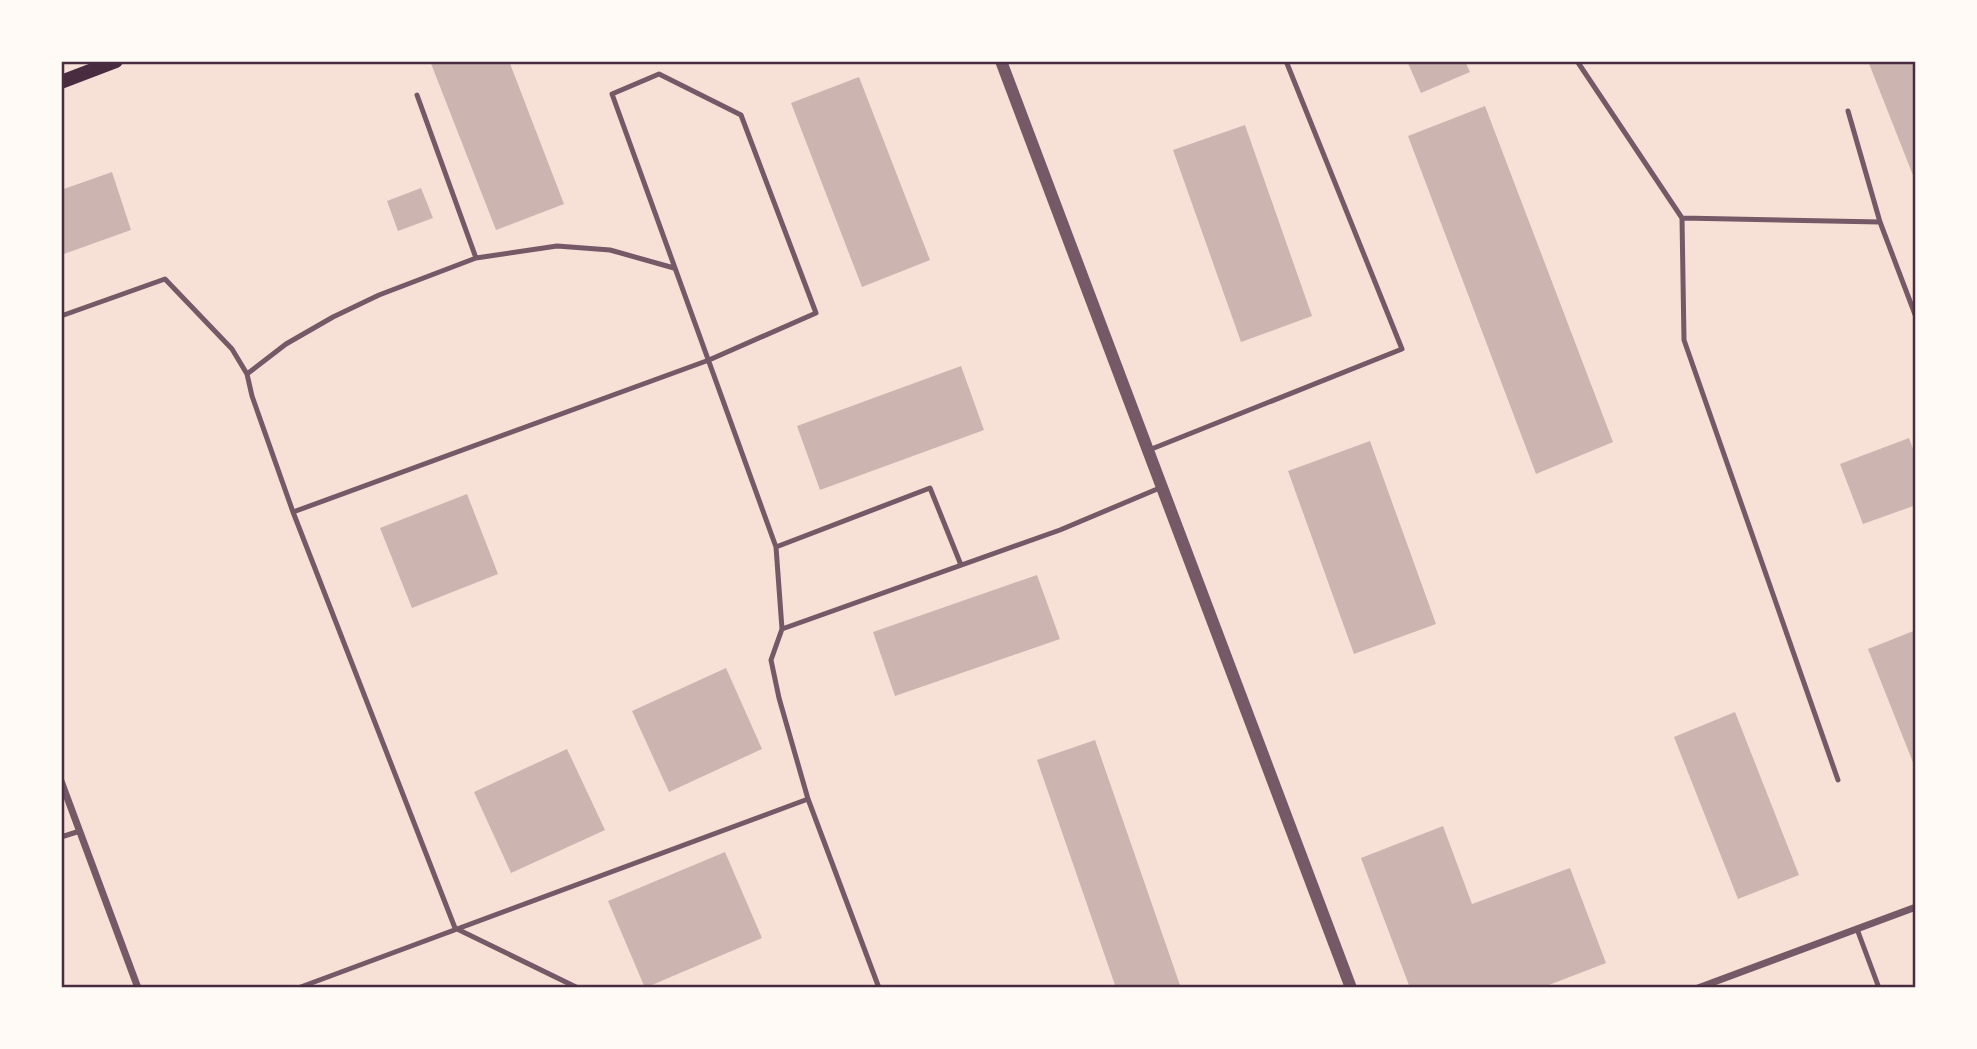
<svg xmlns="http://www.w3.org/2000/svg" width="1977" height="1049" font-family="Inter,sans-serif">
<rect width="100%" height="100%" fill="#f7e1d7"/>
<path fill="#ccb4b1" d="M430 61H509L564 204 496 230Z
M1407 61H1465L1470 72 1421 93Z
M1868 61H1916V183Z
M859 77 930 260 862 287 791 103Z
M1485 106 1613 442 1536 474 1408 136Z
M1245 125 1312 316 1241 342 1173 150Z
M112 172 131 230 61 255V190Z
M421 188 433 218 398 231 387 201Z
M961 366 984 430 820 490 797 426Z
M1909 438 1916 457V505L1863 524 1840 464Z
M1370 441 1436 624 1354 654 1288 471Z
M467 494 498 574 412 608 380 528Z
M1037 575 1060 639 895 696 873 632Z
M1916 630V770L1868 649Z
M726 668 762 749 669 792 632 711Z
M1735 712 1799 875 1738 899 1674 737Z
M1095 740 1181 988H1116L1037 760Z
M567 749 605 830 511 873 474 792Z
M1443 826 1472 904 1570 868 1606 963 1541 988H1410L1361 858Z
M725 852 762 938 645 988 608 901Z"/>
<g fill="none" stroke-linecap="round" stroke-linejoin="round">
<path stroke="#755966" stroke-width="5" d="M1577 61 1682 218 1880 222
M417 95 476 258
M1848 111 1880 222 1916 317
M1682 218 1684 340 1838 780
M674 268 610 250 557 246 476 258 379 295 333 317 286 344 247 374 252 396 293 512 709 360 816 313 741 115 659 74 612 94 776 547 782 629
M61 316 165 279 232 349 247 374
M1149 450 1402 349 1286 61
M293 512 455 928 578 988
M776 547 930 488 961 565
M61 837 80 831
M1857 929 1879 988
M298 988 808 799
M879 988 808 799 779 698 771 660 782 629 1060 530 1162 487"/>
<path stroke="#755966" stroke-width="7" d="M61 781 138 988
M1698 988 1916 907"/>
<path stroke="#755966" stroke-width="12" d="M1001 61 1351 988"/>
<path stroke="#4a2c40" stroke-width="14" d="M61 82 116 61"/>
</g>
<rect width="1977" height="1049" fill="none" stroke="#fffaf5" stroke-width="126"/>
<rect x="63" y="63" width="1851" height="923" fill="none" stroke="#4a2c40" stroke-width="2.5"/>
</svg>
